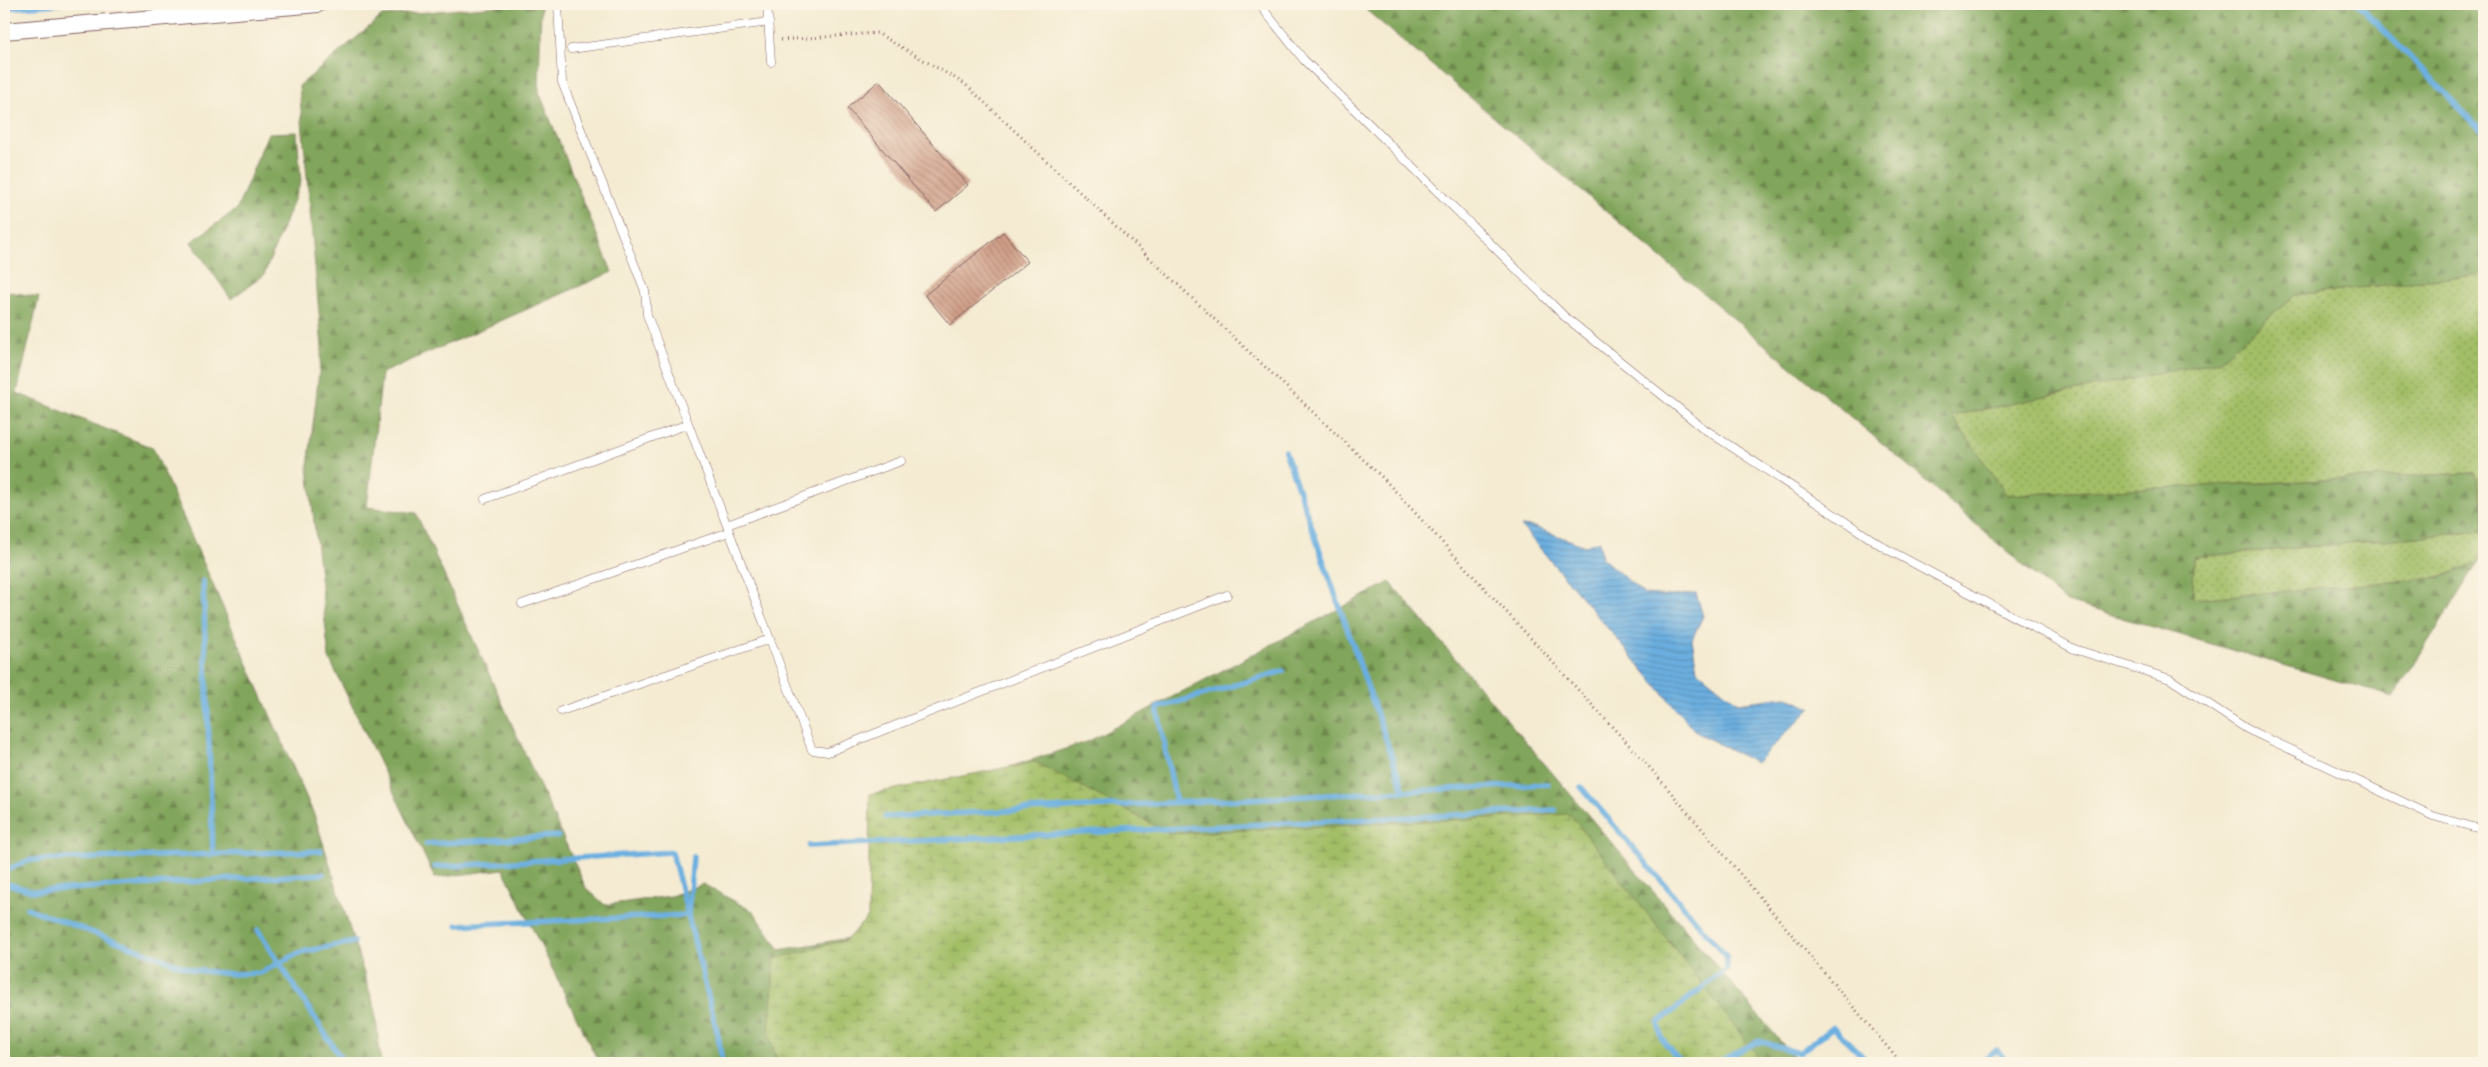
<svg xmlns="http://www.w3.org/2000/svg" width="2488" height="1067" font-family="'Balsamiq Sans',sans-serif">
<defs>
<pattern id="grass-dots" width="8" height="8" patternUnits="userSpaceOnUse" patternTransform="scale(1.25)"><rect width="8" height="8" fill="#a2be66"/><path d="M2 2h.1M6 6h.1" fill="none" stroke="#869a54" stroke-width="1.8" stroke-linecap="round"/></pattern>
<pattern id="forest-firs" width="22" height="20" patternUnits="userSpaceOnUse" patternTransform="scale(1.25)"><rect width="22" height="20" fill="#81a55b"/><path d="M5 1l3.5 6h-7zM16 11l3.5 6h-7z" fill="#6c864b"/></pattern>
<pattern id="wetland-marsh" width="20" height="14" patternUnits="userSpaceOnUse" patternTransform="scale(1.25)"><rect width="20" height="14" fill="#a2be66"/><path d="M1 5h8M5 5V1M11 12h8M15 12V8" fill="none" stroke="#869a54"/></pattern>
<pattern id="water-rules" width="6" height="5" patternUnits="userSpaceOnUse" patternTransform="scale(1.25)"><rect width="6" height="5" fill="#6bafe0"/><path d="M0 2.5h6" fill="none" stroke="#5a8eb6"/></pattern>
<pattern id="building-back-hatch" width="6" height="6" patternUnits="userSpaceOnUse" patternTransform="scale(1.25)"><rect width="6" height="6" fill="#d09f88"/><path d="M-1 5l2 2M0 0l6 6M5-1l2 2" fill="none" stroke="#ab816f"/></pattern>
</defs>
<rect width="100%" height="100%" fill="#fcf5e5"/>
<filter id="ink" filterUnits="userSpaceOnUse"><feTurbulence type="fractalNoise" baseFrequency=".02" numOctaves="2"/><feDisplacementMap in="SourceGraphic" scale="10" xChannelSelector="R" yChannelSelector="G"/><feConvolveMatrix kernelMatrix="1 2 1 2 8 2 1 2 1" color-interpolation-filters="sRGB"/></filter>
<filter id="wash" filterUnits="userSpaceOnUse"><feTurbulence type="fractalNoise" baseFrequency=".0096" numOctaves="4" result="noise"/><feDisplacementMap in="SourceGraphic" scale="20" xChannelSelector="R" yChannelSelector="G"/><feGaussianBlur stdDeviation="1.12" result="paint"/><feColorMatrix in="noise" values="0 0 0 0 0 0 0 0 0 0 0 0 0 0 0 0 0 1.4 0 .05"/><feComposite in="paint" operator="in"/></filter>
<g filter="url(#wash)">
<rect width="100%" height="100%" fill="#f4ebd2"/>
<path fill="url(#grass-dots)" stroke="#766e48" d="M2484 274V513L2475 473 2007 495 1951 416 2219 361 2295 295Z
M2484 531V551L2478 563 2438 578 2193 599 2194 557Z"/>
<path fill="url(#forest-firs)" stroke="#666243" d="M519 4H541L539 92 612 272 382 373 367 507 416 513 586 888 605 905 671 896 703 884 754 912 780 950 883 932 888 806 1087 742 1390 582 1799 1063H599L503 869 435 878 329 658 308 467 322 347 299 86 382 16Z
M1359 4H2484V274L2295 295 2219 361 1952 416 2007 495 2475 473 2484 513V531L2194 557 2193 599 2438 578 2478 563 2393 697 2064 601 1890 450Z
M297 132 301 182 264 275 231 299 191 242 237 209 268 133Z
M4 291 39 297 17 393 153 448 315 817 375 1009 381 1063H4Z"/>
<path fill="url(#wetland-marsh)" stroke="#766e48" d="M1035 762 1171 834 1570 814 1763 1063H778L769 1034 775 959 846 940 868 917 870 794Z"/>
<path fill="url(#water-rules)" stroke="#5a6786" d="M1521 526 1534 527 1585 546 1599 541 1602 558 1644 594 1672 596 1696 593 1703 616 1692 639 1697 670 1738 703 1786 697 1811 708 1756 763 1696 732Z"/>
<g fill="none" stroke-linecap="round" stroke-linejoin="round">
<path stroke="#6bafe0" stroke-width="5.5" d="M2358 4 2484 133
M4 8 58 4
M1285 451 1404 791
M203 581 213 854
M1581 787 1726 956 1727 968 1658 1023 1662 1039 1681 1063
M1176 802 1157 708 1283 671
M885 817 1548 784
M426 844 558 836
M809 846 1555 810
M435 867 672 852 718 1035 722 1063
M4 871 30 860 321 851
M4 883 33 891 323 874
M27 908 193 970 232 974 260 973 301 952 354 942
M457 925 688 915 693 857
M258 930 344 1063
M1716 1063 1759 1041 1799 1053 1833 1027 1869 1063
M1980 1063 1997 1050 2009 1063"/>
</g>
<g id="blocks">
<path fill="url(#building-back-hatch)" d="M879 81 968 185 936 212 847 108Z
M1003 232 1028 262 950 325 925 295Z"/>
</g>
</g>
<g filter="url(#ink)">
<use href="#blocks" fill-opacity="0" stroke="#866665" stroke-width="1"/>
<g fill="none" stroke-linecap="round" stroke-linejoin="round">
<g stroke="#866665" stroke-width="9">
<path id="lane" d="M558 4 562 82 645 291 647 315 812 750 828 752 1227 595
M767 4 771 62
M1259 4 1304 60 1564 316 1703 428 1885 548 2074 649 2170 679 2247 729 2433 816 2484 830
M571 49 769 22
M485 499 688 424
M727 525 901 461
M522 604 729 532
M561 711 770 639"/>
</g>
<g stroke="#866665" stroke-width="18">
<path id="street" d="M4 31 318 4"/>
</g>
<path stroke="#866665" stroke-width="3" stroke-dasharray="1 4" stroke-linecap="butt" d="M781 40 877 33 965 84 1384 479 1651 769 1901 1063"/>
<use href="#lane" stroke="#fff" stroke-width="8"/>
<use href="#street" stroke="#fff" stroke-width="16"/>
</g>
</g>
<rect width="2488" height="1067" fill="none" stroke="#fcf5e5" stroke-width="20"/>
</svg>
